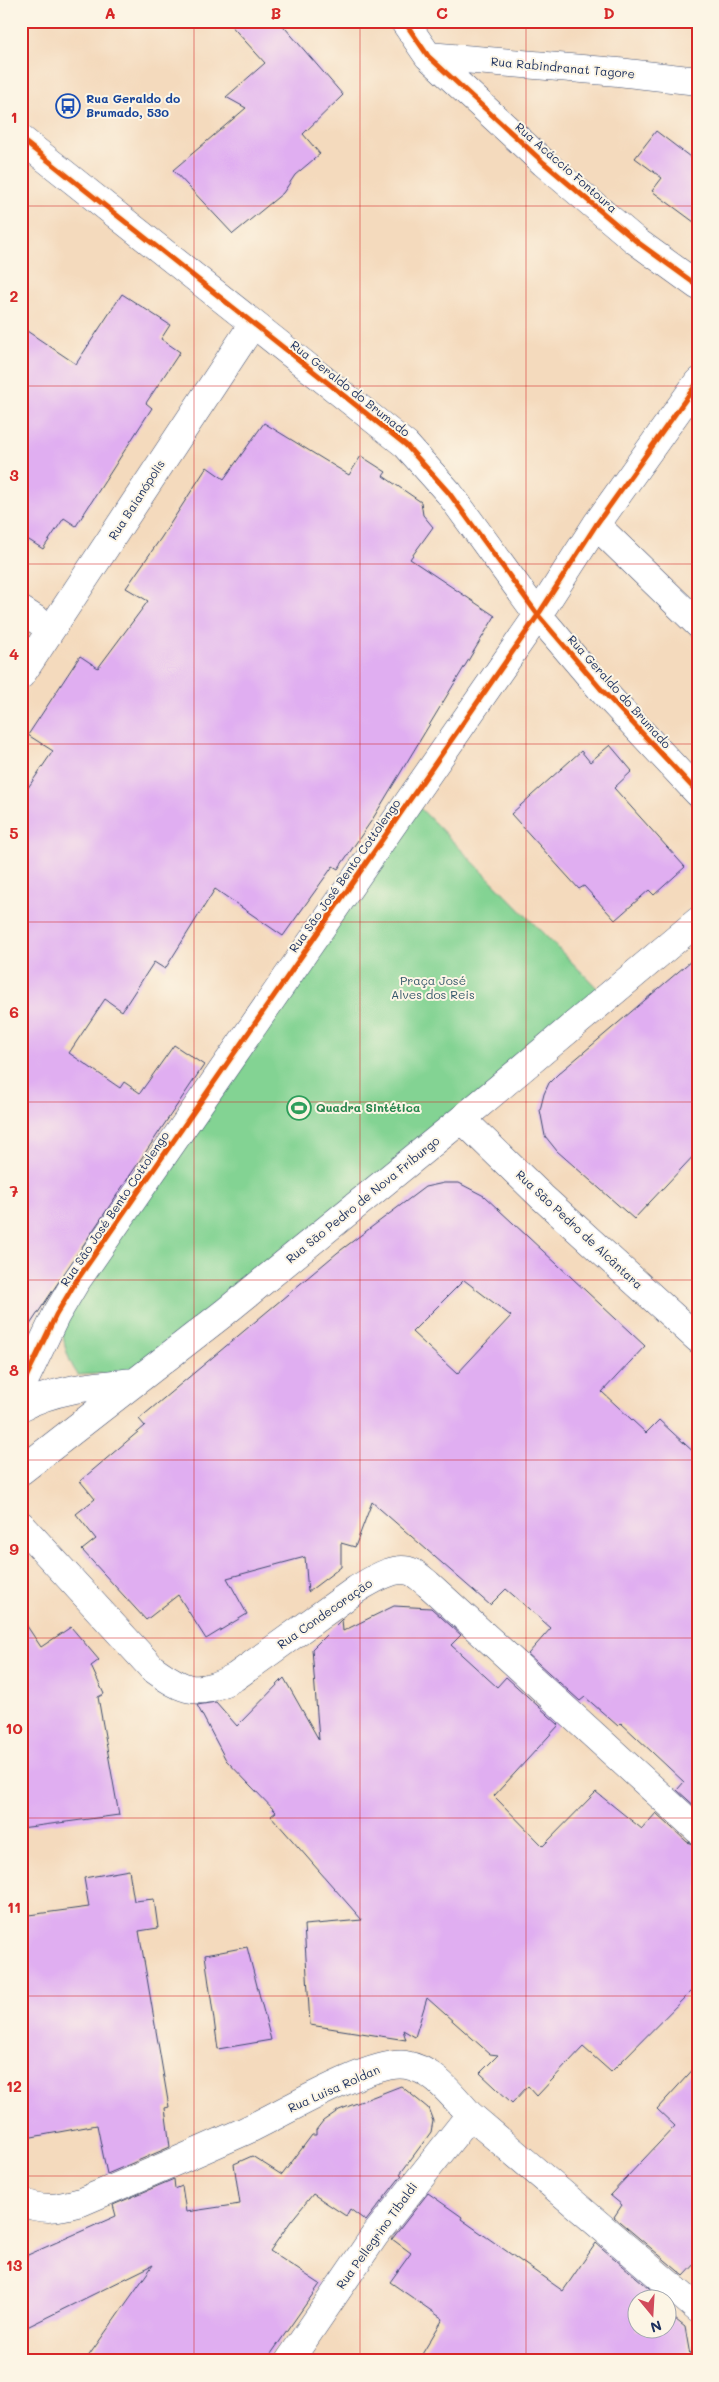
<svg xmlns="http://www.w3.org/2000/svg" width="719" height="2382" font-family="Mali,sans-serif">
<rect width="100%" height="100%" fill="#fcf5e5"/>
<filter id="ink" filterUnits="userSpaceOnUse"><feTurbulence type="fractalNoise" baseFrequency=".02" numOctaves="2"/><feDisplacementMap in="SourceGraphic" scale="10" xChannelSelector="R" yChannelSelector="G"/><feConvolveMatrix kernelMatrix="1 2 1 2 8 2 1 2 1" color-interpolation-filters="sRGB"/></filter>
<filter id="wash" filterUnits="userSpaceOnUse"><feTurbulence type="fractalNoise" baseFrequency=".0096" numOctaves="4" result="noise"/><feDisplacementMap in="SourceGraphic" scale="20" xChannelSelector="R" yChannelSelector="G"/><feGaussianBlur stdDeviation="1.12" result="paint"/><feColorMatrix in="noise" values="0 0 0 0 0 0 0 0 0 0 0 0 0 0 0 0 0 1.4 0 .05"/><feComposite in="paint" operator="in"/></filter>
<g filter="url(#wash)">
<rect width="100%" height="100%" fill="#f4dabd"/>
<path fill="#83d393" stroke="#4f8178" d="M419 807 605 996 148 1371 78 1375C65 1357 63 1337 60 1315Z"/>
<g id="blocks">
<path fill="#e0aef1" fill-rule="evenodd" d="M227 21H279L343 95 303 134 320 154 295 175 283 193 233 234 173 170 246 108 226 97 265 63Z
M656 131 698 163V225L652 191 662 178 635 158Z
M122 294 170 325 161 339 180 352 146 403 152 408 76 526 64 518 43 549 21 535V327L76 364Z
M264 423 349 475 361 456 386 472 383 476 421 502 423 515 433 527 410 559 495 616 372 820 338 869 333 866 283 936 215 889 165 969 154 962 122 1011 105 999 69 1053 120 1088 124 1082 140 1093 174 1045 204 1065 21 1338V798L53 751 28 735 80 656 98 668 148 601 126 588 161 538 207 467 224 479Z
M610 745 632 771 614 788 685 867 654 895 649 890 615 920 584 886 579 889 511 814 581 751 590 762Z
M698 955V1151L634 1219 557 1151 545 1136 540 1110 544 1094 549 1083 558 1074Z
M444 1183H459L484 1196 645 1346 602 1392 646 1433 659 1420 698 1456V1809L677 1790 684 1782 621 1723 618 1726 585 1697 580 1701 528 1654 551 1628 506 1589 490 1605 372 1502 355 1547 341 1543V1567L308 1592 305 1557 227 1578 247 1614 206 1639 178 1595 146 1620 82 1550 96 1539 76 1514 95 1499 80 1481 145 1426 139 1419 337 1253 425 1187ZM464 1280 511 1316 457 1374 412 1332Z
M394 1606 431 1608 461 1635 451 1645 497 1687 506 1677 559 1725 494 1796 543 1846 596 1792 642 1829 656 1813 687 1842 698 1845V1984L611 2072 583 2047 537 2096 528 2086 512 2103 480 2073 498 2055 490 2054 427 1998 415 2037 403 2030 406 2040 310 2025 304 1925 362 1920 271 1816 276 1812 226 1760 197 1705 216 1702 237 1726 284 1678 319 1740 312 1649 342 1619 343 1631Z
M21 1617 41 1647 71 1627 99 1660 91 1666 104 1694 98 1697 119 1815 21 1828Z
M129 1870 134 1901 154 1899 158 1928 139 1931 169 2107 165 2108 170 2147 107 2174 97 2125 21 2139V1916L89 1907 84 1878Z
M247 1947 271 2040 218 2049 205 1955Z
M698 2064V2261L684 2276 614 2217 622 2205 610 2195 675 2126 657 2109Z
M401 2086 428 2108 433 2121 431 2132 400 2174 402 2175 366 2221 350 2209 346 2216 313 2194 291 2221 270 2251 320 2284 266 2361H85L153 2265 21 2330V2258L116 2216 113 2205 174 2179 175 2189 182 2186 186 2212 240 2204 234 2164 252 2156 282 2175 312 2135H316V2130L323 2121 339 2110Z
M428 2193 462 2217 461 2219 563 2291 596 2243 662 2299 636 2300V2330H666V2312L685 2327 691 2361H418L443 2319 390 2282 411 2253 392 2239Z"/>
</g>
</g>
<g filter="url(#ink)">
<use href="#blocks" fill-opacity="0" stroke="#3c496c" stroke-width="1"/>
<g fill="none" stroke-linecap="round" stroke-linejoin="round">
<g stroke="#3c496c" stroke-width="29">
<path id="minor" d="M404 21 428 56 544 163 636 241 698 286
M428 56 618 72 698 81
M21 139 406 445 449 493 538 615 600 688 698 793
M596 525 698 624
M21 610 51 629
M21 675 253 324
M462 1119 542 1197 698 1339
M21 1388 56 1315 75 1283 538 615 596 525 698 382
M21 1407C57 1388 95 1386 134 1382
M21 1471 224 1313 462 1119 698 921
M21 1525 152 1668C185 1692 197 1697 235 1677L357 1589C371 1581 395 1564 412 1572 418 1575 423 1580 428 1584L698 1830
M21 2201C42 2212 59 2208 81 2202 136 2179 191 2155 245 2131 280 2115 372 2059 406 2065 433 2069 452 2095 470 2115L698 2309
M289 2361 375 2235 470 2115"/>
</g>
<use href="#minor" stroke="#fff" stroke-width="28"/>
<g stroke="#fcf5e5" stroke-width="8">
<path id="cycleway" d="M404 21 428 56 544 163 636 241 698 286
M21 139 406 445 449 493 538 615 600 688 698 793
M21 1388 56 1315 75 1283 538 615 596 525 698 382"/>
</g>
<use href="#cycleway" stroke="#e8590c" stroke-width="5"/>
</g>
</g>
<path fill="none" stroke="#d62828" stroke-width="1" stroke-opacity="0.55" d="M194 21V2361M360 21V2361M526 21V2361M21 206H698M21 386H698M21 564H698M21 744H698M21 922H698M21 1102H698M21 1280H698M21 1460H698M21 1638H698M21 1818H698M21 1996H698M21 2176H698"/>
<defs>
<g id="bus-ring" transform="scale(1.25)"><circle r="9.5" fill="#fcf5e5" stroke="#1a4fb4" stroke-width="1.5"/><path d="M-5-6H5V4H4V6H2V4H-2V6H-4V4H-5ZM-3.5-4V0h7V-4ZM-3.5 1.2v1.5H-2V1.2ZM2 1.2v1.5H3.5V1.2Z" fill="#1a4fb4"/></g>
<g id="stadium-ring" transform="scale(1.25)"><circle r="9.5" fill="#fcf5e5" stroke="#2e9e5b" stroke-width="1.5"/><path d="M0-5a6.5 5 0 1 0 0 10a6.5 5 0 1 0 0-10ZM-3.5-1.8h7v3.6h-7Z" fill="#2e9e5b"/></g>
</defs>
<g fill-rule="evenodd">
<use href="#bus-ring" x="68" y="106"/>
<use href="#stadium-ring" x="299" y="1108"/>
</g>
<g text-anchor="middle" stroke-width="4" stroke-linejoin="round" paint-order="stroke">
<g font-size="12" fill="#1b2f5e" stroke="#fcf5e5">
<text transform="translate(563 68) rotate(5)" y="4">Rua Rabindranat Tagore</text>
<text transform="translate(566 168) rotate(41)" y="4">Rua Acáccio Fontoura</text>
<text transform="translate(350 389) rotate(38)" y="4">Rua Geraldo do Brumado</text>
<text transform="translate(137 500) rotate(-57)" y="4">Rua Baianópolis</text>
<text transform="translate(619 692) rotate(48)" y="4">Rua Geraldo do Brumado</text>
<text transform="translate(345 876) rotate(-55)" y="4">Rua São José Bento Cottolengo</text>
<text transform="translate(363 1200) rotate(-39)" y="4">Rua São Pedro de Nova Friburgo</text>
<text transform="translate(115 1209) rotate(-56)" y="4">Rua São José Bento Cottolengo</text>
<text transform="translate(579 1230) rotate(43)" y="4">Rua São Pedro de Alcântara</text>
<text transform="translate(325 1614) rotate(-35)" y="4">Rua Condecoração</text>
<text transform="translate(334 2089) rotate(-24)" y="4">Rua Luisa Roldan</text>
<text transform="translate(377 2236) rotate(-54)" y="4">Rua Pellegrino Tibaldi</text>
</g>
<g font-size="12" font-weight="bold" fill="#164399" stroke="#fcf5e5" text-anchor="start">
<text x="86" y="103">Rua Geraldo do<tspan x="86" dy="14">Brumado, 530</tspan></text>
</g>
<g font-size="12" fill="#35586b" stroke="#fcf5e5">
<text x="433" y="985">Praça José<tspan x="433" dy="14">Alves dos Reis</tspan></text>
</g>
<g font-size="12" font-weight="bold" fill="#27864d" stroke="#fcf5e5" text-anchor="start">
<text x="316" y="1112">Quadra Sintética</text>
</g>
</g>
<rect width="719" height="2382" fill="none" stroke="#fcf5e5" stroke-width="55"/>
<g transform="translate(652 2314) rotate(162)"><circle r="24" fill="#fcf5e5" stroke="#a2a6af"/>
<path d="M0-4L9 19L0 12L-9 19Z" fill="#d1495b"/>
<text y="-8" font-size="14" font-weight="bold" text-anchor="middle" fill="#1b2f5e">N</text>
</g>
<rect x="28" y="28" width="664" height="2326" fill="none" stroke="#d62828" stroke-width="2"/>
<g font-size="16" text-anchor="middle" font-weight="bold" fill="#d62828">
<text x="110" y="19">A</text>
<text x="276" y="19">B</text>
<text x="442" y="19">C</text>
<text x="609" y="19">D</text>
<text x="14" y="123">1</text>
<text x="14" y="302">2</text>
<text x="14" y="481">3</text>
<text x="14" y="660">4</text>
<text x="14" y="839">5</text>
<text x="14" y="1018">6</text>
<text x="14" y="1197">7</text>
<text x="14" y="1376">8</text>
<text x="14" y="1555">9</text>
<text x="14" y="1734">10</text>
<text x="14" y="1913">11</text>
<text x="14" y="2092">12</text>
<text x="14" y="2271">13</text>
</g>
</svg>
